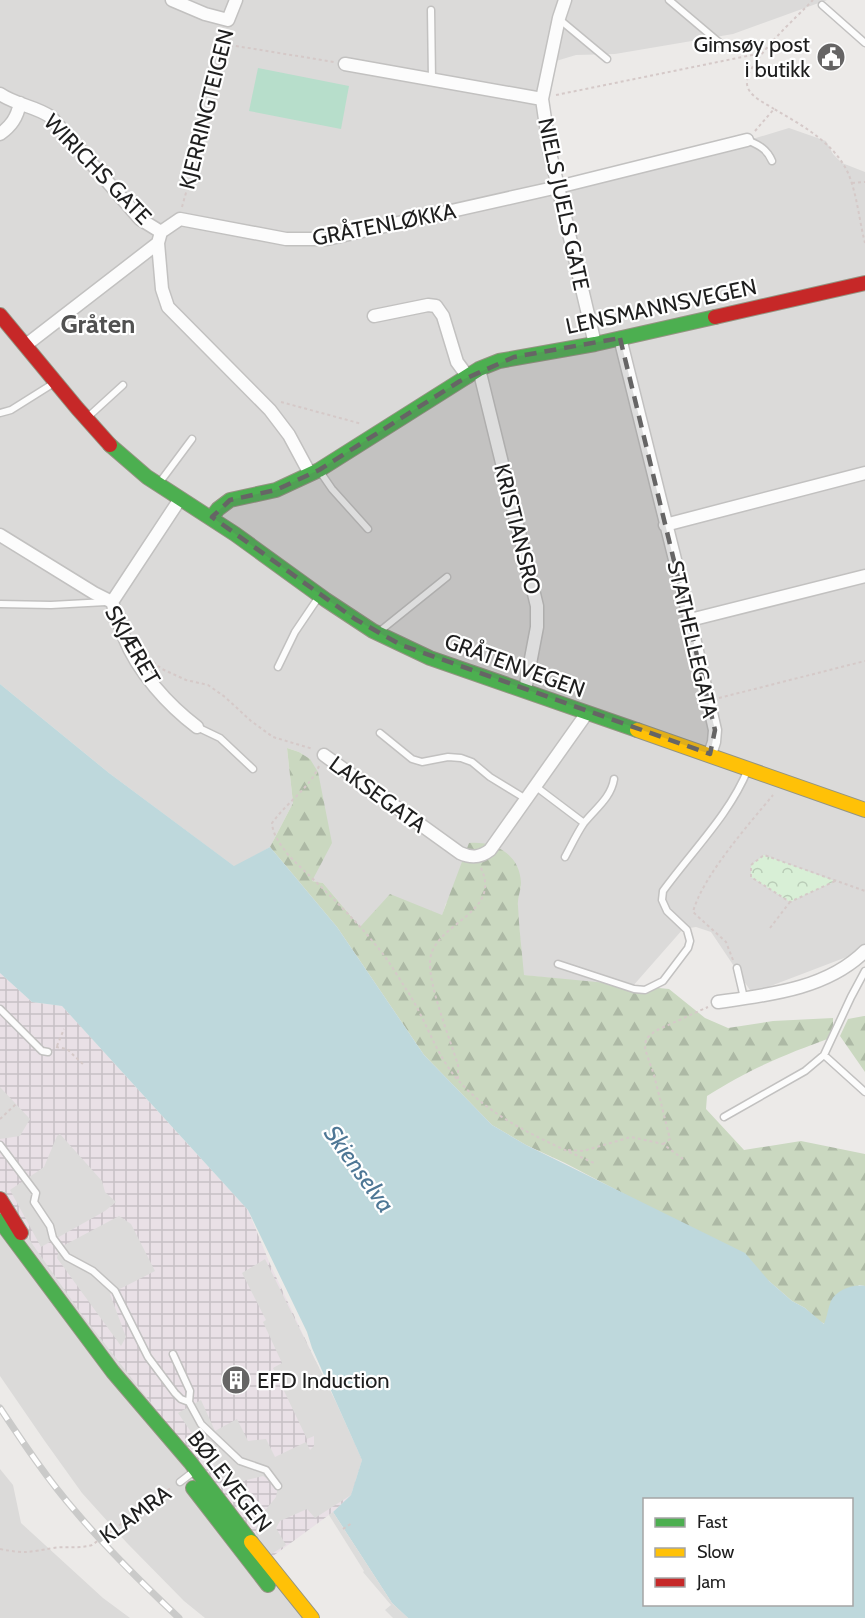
<svg xmlns="http://www.w3.org/2000/svg" width="865" height="1618" font-family="Cabin,sans-serif">
<defs>
<pattern id="industrial-grid" width="8" height="8" patternUnits="userSpaceOnUse" patternTransform="scale(1.5)"><rect width="8" height="8" fill="#e9e0e6"/><path d="M0 4h8M4 0v8" fill="none" stroke="#c7c0c5"/></pattern>
<pattern id="forest-firs" width="22" height="20" patternUnits="userSpaceOnUse" patternTransform="scale(1.5)"><rect width="22" height="20" fill="#cad8c0"/><path d="M5 1l3.5 6h-7zM16 11l3.5 6h-7z" fill="#adb9a5"/></pattern>
<pattern id="park-crowns" width="20" height="18" patternUnits="userSpaceOnUse" patternTransform="scale(1.5)"><rect width="20" height="18" fill="#d8efd6"/><path d="M2 6a3 3 0 1 1 6 0M12 15a3 3 0 1 1 6 0" fill="none" stroke="#b9ccb7"/></pattern>
</defs>
<rect width="100%" height="100%" fill="#eceae8"/>
<path fill="#dbdad9" d="M0 0H827L733 34 615 54 576 55 546 64 541 99 557 184 736 144 789 128 826 141 833 154 842 163 865 172V950L752 993 711 932 696 927 683 929 632 987 523 975 517 901 521 886 446 903 442 916 360 927 323 883 312 881 310 759 299 752 287 748 293 803 270 847 235 867 109 773 0 684Z
M0 1193 213 1482 306 1618H205L184 1601 127 1543 82 1493 44 1440 0 1376Z
M0 1469 13 1485 21 1523 103 1598 130 1618H0Z"/>
<path fill="url(#industrial-grid)" d="M0 973 32 1002 62 1006 248 1210 270 1264 362 1460 351 1495 333 1512 269 1559 213 1482 83 1316 33 1245 0 1193Z"/>
<path fill="url(#forest-firs)" d="M287 748 299 752 310 759 318 772 332 843 312 881 323 883 360 927 390 894 442 915 469 843C495 841 520 854 521 883 521 891 517 898 518 906 519 929 522 952 524 975L669 989 705 1018 728 1028 773 1021 833 1018V1037C786 1054 749 1069 707 1096L706 1109 744 1150 801 1141 865 1154V1286L859 1285 825 1324 819 1321 805 1308 792 1301 769 1281 647 1206 565 1163 526 1145 492 1125 424 1055 337 927 270 847 293 803Z
M864 1016H865V1072L840 1036 848 1019Z"/>
<path fill="url(#park-crowns)" d="M764 855 835 881 790 902 751 877V865Z"/>
<path fill="#b7decb" d="M258 68 349 86 341 129 249 111Z"/>
<path fill="#dcdbda" d="M0 1087 30 1119 20 1136 0 1139Z
M60 1134 102 1181 105 1192 116 1202 105 1211 41 1247 10 1190 44 1167 57 1136Z
M119 1216 131 1224 155 1271 110 1294 126 1337 121 1346 57 1258 59 1248Z
M265 1259 336 1402 362 1460 351 1495 315 1518 307 1509 280 1521 276 1528 286 1545 268 1556 256 1534V1528L259 1518 276 1497 278 1486 263 1476 235 1483 222 1477 178 1413 201 1400 215 1431 237 1419 248 1441 266 1439 275 1457 306 1442 310 1450 314 1446V1436L307 1439 273 1368 282 1363 263 1322 266 1320 242 1273Z"/>
<path fill="#bed8dc" fill-rule="evenodd" d="M0 684 109 773 234 866 270 847 337 927 424 1055 492 1125 526 1145 745 1253 769 1281 792 1301 805 1308 824 1324C827 1317 828 1308 831 1301 836 1290 854 1284 865 1286V1618H408L392 1603 333 1512 351 1495 362 1460 312 1348 307 1332 248 1210 62 1006 32 1002 0 973ZM644 1500H852V1604H644Z"/>
<path fill="#dcdcdb" d="M333 1512 392 1603 408 1618H393L385 1610 391 1605 363 1572 364 1571 329 1515Z"/>
<g fill="none" stroke-linecap="round" stroke-linejoin="round">
<g stroke="#c2c1c0" stroke-width="9">
<path id="lane" d="M669 0 721 44
M822 5 865 43
M431 10 432 80
M559 19 607 59
M747 140C759 145 767 149 772 161
M0 413 11 410 54 383
M89 416 123 385
M321 473 332 489 368 529
M160 482 192 439
M0 604 51 605 106 602
M380 631 447 577
M278 667 295 632 318 598
M197 727 220 738 253 769
M380 733 412 759 422 762 448 757 461 758 472 762 490 777 526 799
M535 786 584 823
M565 857C571 846 577 833 584 823 595 809 611 798 614 779
M558 964 634 989 645 990 663 981 688 948 690 941 687 930 667 911 662 900 663 891C692 851 730 814 748 769
M737 968 744 998
M0 1009 42 1051 48 1052
M824 1055 865 1092
M724 1117 805 1071 824 1055 851 997 865 971
M0 1145 36 1193 34 1202 50 1226 53 1238 67 1257 93 1271 115 1291 148 1357 175 1393 181 1399 189 1402
M173 1354 190 1391 189 1402 201 1424 240 1461 266 1470 278 1486
M180 1482 193 1472"/>
</g>
<g stroke="#c2c1c0" stroke-width="15">
<path id="street" d="M172 0 205 14 228 20 236 0
M565 0 559 18 542 99 550 153 595 344
M345 64 542 99
M0 94C16 105 35 106 51 117L140 219 161 232
M0 134C11 126 17 118 20 103
M158 243 162 289 168 307 270 410 289 435 310 474
M374 316 428 305 436 306 443 316 457 362 468 377
M620 338 690 620 715 730 714 742 710 754
M26 345 158 243 161 232 180 219 286 239H327L558 187 747 140
M479 369 537 606V627L525 690
M665 525 865 473
M0 535 94 593 112 602C116 613 120 626 124 637 138 672 168 705 197 727
M112 602 180 499
M690 620 865 576
M324 755 460 853C471 858 480 858 490 850L587 713
M718 1002C768 995 827 989 865 951"/>
</g>
<g stroke="#949482" stroke-width="16">
<path id="fast" d="M110 445 147 477 235 534 326 600 373 631 430 658 637 730
M212 517 218 509 230 500 276 490 319 470 479 369 499 361 595 344 715 317
M0 1221 113 1372 190 1462 251 1542
M193 1488 268 1585"/>
</g>
<g stroke="#949482" stroke-width="16">
<path id="slow" d="M637 730 865 810
M251 1542 312 1618"/>
</g>
<g stroke="#949482" stroke-width="16">
<path id="jam" d="M0 315 77 408 110 445
M715 317 865 283
M0 1199 21 1233"/>
</g>
<path stroke="#d5c9c8" stroke-width="2" stroke-dasharray="3 3" stroke-linecap="butt" d="M224 44 334 62
M556 95 762 53
M774 109C765 103 748 96 747 84 744 64 798 16 813 0
M755 131 774 109C805 127 842 147 852 184 858 203 860 224 865 243
M852 183 865 182
M182 207 204 128 226 32
M281 402 362 424
M153 662 162 669 186 680 208 685 225 697 251 721 273 737 313 749
M719 698 865 661
M319 766C310 788 286 803 272 823 273 836 281 845 289 856 321 887 355 918 383 954 392 966 400 980 408 992 426 1020 435 1053 457 1079 494 1121 546 1141 596 1164
M835 881 790 902 751 877V865L764 855 865 891
M770 928 790 902
M733 960 726 942 693 912C702 877 749 824 773 795
M57 1046 64 1029
M56 1047 67 1049 85 1066
M458 1079V1065C450 1039 429 987 430 962 431 923 503 915 481 868
M0 1119 16 1104
M663 1144 670 1139 654 1075 645 1049 646 1039 655 1031 708 1007
M568 1150 583 1151 631 1137 663 1144 683 1159
M343 1529 352 1523
M0 1549C25 1554 29 1552 53 1548 66 1546 79 1549 92 1545L172 1487"/>
<use href="#lane" stroke="#fcfcfc" stroke-width="6"/>
<use href="#street" stroke="#fcfcfc" stroke-width="12"/>
<use href="#fast" stroke="#4caf50" stroke-width="14"/>
<use href="#slow" stroke="#ffc107" stroke-width="14"/>
<use href="#jam" stroke="#c62828" stroke-width="14"/>
<g stroke="#cacac9" stroke-width="7">
<path id="rail" d="M0 1408C24 1444 48 1480 76 1512 108 1550 143 1584 179 1618"/>
</g>
<use href="#rail" stroke="#fff" stroke-width="4.5" stroke-dasharray="14" stroke-linecap="butt"/>
</g>
<path fill="#666565" fill-opacity="0.2" stroke="#666565" stroke-width="4.5" stroke-dasharray="12 8" stroke-linejoin="round" d="M620 338 715 730 710 754 401 645 355 619 212 517 230 500 276 490 319 470 460 381 514 357Z"/>
<defs>
<g id="civic-disc" transform="scale(1.5)"><circle r="9.5" fill="#666565" stroke="#fff"/><path d="M-.6-6.5H3V-4.5H.6V-3L4-1V1h2V6H-6V1h2V-1L-.6-3ZM-1.2 2.5V6h2.4V2.5Z" fill="#fff"/></g>
<g id="building-disc" transform="scale(1.5)"><circle r="9.5" fill="#666565" stroke="#fff"/><path d="M-4-6H4V6H1V3H-1V6H-4ZM-2.5-4.3h1.7v1.8h-1.7ZM.8-4.3h1.7v1.8H.8ZM-2.5-1h1.7V.8h-1.7ZM.8-1h1.7V.8H.8Z" fill="#fff"/></g>
</defs>
<g fill-rule="evenodd">
<use href="#civic-disc" x="831" y="57"/>
<use href="#building-disc" x="236" y="1380"/>
</g>
<g text-anchor="middle" stroke-width="4.5" stroke-linejoin="round" paint-order="stroke">
<g font-size="22" fill="#1e1e1e" stroke="#fff" text-anchor="end">
<text x="810" y="52">Gimsøy post<tspan x="810" dy="25">i butikk</tspan></text>
<text x="257" y="1388" text-anchor="start">EFD Induction</text>
</g>
<g font-size="22" fill="#1e1e1e" stroke="#fff">
<text transform="translate(206 109) rotate(-76)" y="8">KJERRINGTEIGEN</text>
<text transform="translate(98 169) rotate(46)" y="8">WIRICHS GATE</text>
<text transform="translate(564 204) rotate(78)" y="8">NIELS JUELS GATE</text>
<text transform="translate(384 224) rotate(-11)" y="8">GRÅTENLØKKA</text>
<text transform="translate(661 306) rotate(-12)" y="8">LENSMANNSVEGEN</text>
<text transform="translate(518 529) rotate(76)" y="8">KRISTIANSRO</text>
<text transform="translate(693 639) rotate(77)" y="8">STATHELLEGATA</text>
<text transform="translate(133 645) rotate(60)" y="8">SKJÆRET</text>
<text transform="translate(515 665) rotate(20)" y="8">GRÅTENVEGEN</text>
<text transform="translate(378 794) rotate(36)" y="8">LAKSEGATA</text>
<text transform="translate(230 1481) rotate(52)" y="8">BØLEVEGEN</text>
<text transform="translate(135 1514) rotate(-36)" y="8">KLAMRA</text>
</g>
<g font-size="24" font-style="italic" fill="#4e7795" stroke="#fff">
<text transform="translate(359 1169) rotate(54)" y="8">Skienselva</text>
</g>
<g font-size="26" font-weight="bold" fill="#515151" stroke="#fff">
<text x="98" y="333">Gråten</text>
</g>
</g>
<rect x="643" y="1498" width="210" height="108" fill="#ffffff" stroke="#a5a5a5" stroke-width="1.5"/>
<rect x="655" y="1518" width="30" height="9" fill="#4caf50" stroke="#a5a5a5" stroke-width="1.5"/>
<text x="697" y="1528" font-size="18" fill="#1e1e1e">Fast</text>
<rect x="655" y="1548" width="30" height="9" fill="#ffc107" stroke="#a5a5a5" stroke-width="1.5"/>
<text x="697" y="1558" font-size="18" fill="#1e1e1e">Slow</text>
<rect x="655" y="1578" width="30" height="9" fill="#c62828" stroke="#a5a5a5" stroke-width="1.5"/>
<text x="697" y="1588" font-size="18" fill="#1e1e1e">Jam</text>
</svg>
